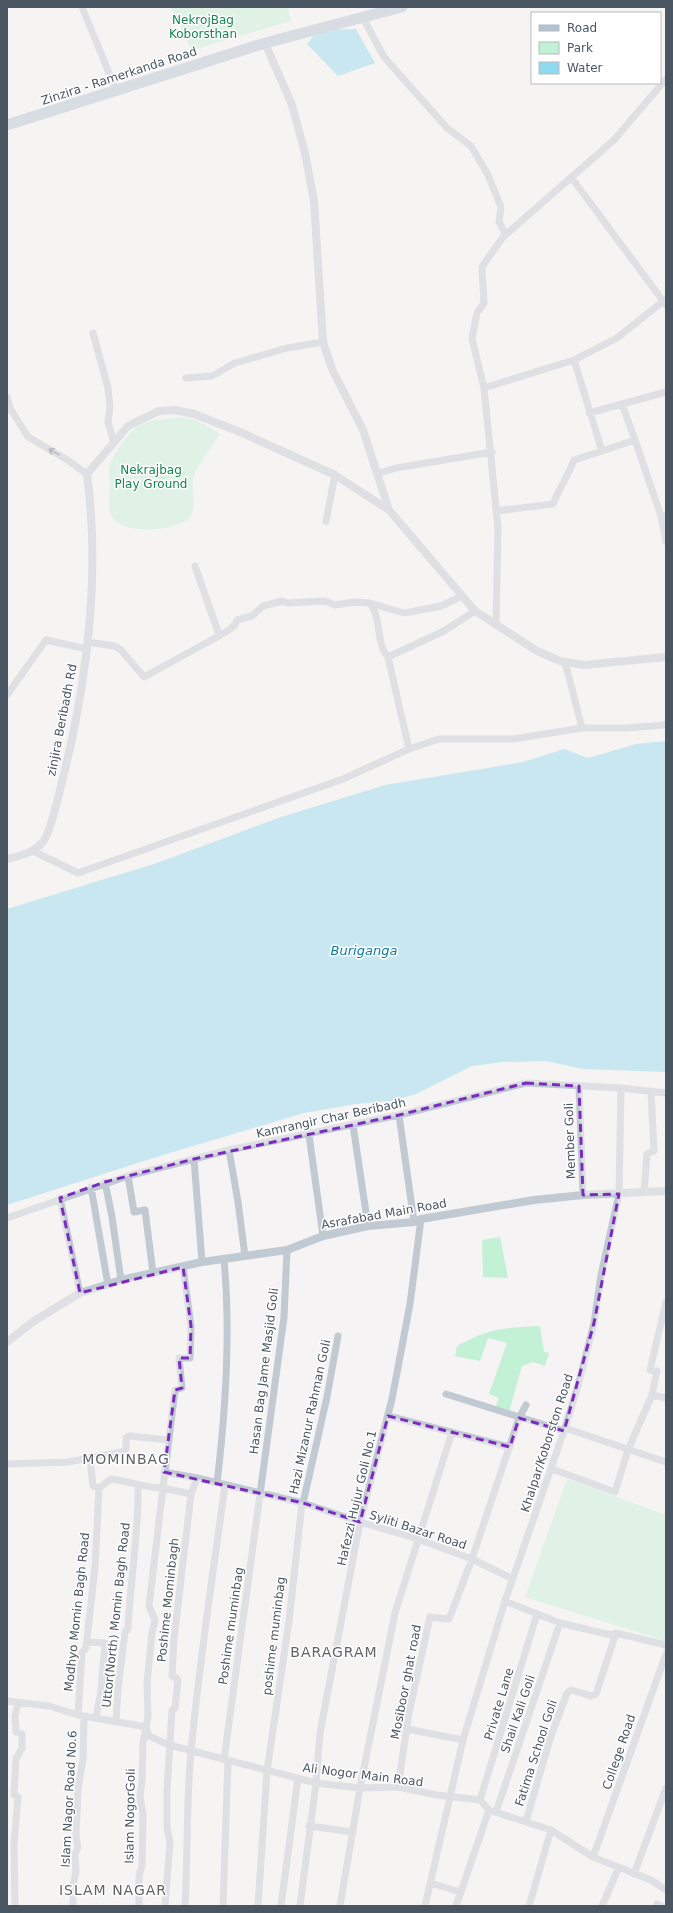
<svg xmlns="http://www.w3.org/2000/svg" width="673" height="1913" font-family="'DejaVu Sans',sans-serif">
<rect width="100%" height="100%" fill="#f5f3f3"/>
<path fill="#c3f1d5" d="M171 7H288L291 21 192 50Z
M183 417 198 421 220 434C212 447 200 461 194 475 190 487 197 509 190 517 177 532 122 535 112 517 107 510 110 495 110 487 110 480 108 472 110 465 111 457 130 430 138 426 151 419 168 419 183 417Z
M500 1237 508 1278 483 1277 482 1240Z
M540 1326 544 1352 549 1353 545 1366 533 1362 522 1366 509 1412 495 1408 499 1398 489 1394 507 1343 488 1338 480 1361 455 1356 457 1346C490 1328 503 1328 540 1326Z
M567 1479 666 1515V1641L525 1597Z"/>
<path fill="#90daee" d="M356 29 375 63 338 76 307 44 318 30Z
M666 741V1072L583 1069 546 1061 503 1062 472 1066 416 1094 391 1101 356 1104 304 1113 153 1158 7 1205V909L157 863 278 818 385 785 523 762 564 749 588 758 636 744Z"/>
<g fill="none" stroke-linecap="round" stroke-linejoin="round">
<path stroke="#c1cad2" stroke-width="7" d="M82 7 116 90
M362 16 384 57 447 128 471 146 488 175 501 207 499 222 506 235
M571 177 666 305
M93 333 108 388 110 407 108 422 114 443
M574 360 602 451 635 440 622 404
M186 378 212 376 235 363 287 348 323 342
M484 388 472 338 477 313 484 303 482 267 503 237 614 140 666 79
M7 397 10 408 28 437 66 459 87 474
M589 413 666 392
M635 440 661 516
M379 473 396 468 492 452
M496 511 553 504C559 489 568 476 574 460L602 451
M666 515 661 516 666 541
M326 521 335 475
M195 566 219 635
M370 603 404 613 441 606 462 596
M496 625 498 528 484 388 574 360 617 338 666 299
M88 642 114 646 121 650 144 677 226 632 235 625 237 620 252 616 263 606 282 601 288 603 325 601 335 605 355 602 370 603C382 619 376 645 388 657L444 631 475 611
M388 657 409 749
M7 695 46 640 87 649
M582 728H626L666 725
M33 851 78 873 343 779 409 749 439 739H513L582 728 565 662
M579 1086 583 1195
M399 1115 414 1222
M353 1125 368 1226
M309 1135 323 1236
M229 1150 238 1202 245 1256
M194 1159 202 1262
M128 1176 134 1212 145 1210 153 1273
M105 1182 112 1217 121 1280
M91 1187 108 1285
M644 1192 647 1154 654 1151 651 1091
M60 1198 80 1293
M7 1218 128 1176 229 1150 399 1115 526 1083 621 1088 666 1093
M183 1267 191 1326 190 1358H179L182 1388 175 1390 163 1488 191 1494
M446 1394 564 1431
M652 1395 666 1398
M388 1416 510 1447
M565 1428 666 1462
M90 1458 93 1486 99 1488 111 1479C129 1481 145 1488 163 1488L149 1606 155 1620 152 1633 147 1683 148 1717 143 1743 142 1781 140 1796 143 1814 142 1866 139 1876V1906
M7 1464 68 1462 122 1452 126 1449V1438L129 1436 168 1440
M552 1469 615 1492 628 1450 652 1395 657 1371 650 1370 666 1302
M164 1472 197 1478 303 1503 360 1522 418 1539 472 1559 513 1579
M217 1483C226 1408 231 1334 224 1260
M303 1503 327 1397 338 1336
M505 1601 560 1623 611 1635 616 1633 666 1645
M87 1642 105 1643 101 1691 96 1718
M7 1701 49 1706 78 1715 146 1727 149 1736 169 1745 316 1783 360 1788 398 1787 437 1795 480 1800 489 1810 551 1830 593 1857 651 1880 666 1890
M78 1715 82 1653 86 1648 95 1567 99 1488
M116 1722 118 1689 125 1632 128 1629C130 1581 139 1534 138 1486
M407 1729 463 1740
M224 1760 284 1317 287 1250
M398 1787 409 1713 430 1617 449 1619 472 1559 519 1418 526 1405
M480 1800 537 1614
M496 1812 560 1623
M526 1821 551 1736 567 1693 571 1690 591 1696 596 1694 616 1633
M309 1826 353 1832
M593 1857 666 1654
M634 1874 666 1788
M430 1883 460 1892
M15 1906 14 1844 18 1797 14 1795 16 1759 22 1748V1734L16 1732 15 1716 18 1702
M73 1906V1887L76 1871 75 1854 78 1848 76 1836 78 1789 83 1759 84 1716
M165 1906 170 1842 167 1828V1790L172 1710 175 1708 178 1681 176 1678 172 1676 174 1639 191 1494 197 1478
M185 1906C188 1855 186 1803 191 1752 199 1663 213 1574 225 1485
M223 1906 228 1761
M258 1906 267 1771 289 1621 302 1503
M281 1906 298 1778
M300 1906 316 1783 320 1733 360 1522 392 1399 410 1304 421 1219
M340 1906 360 1788 395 1613 452 1432
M425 1906 463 1740 505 1601 565 1428 578 1386 594 1323 601 1275 619 1194 621 1088
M456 1906 489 1810
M529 1906 551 1830
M602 1906 619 1867
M657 1906V1904L661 1906"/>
<path stroke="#c1cad2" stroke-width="8" d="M265 43 292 105 305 153 314 201 323 342 332 369 363 430 389 510
M7 859C20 856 33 853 42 843 50 835 58 798 61 786 87 684 101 579 87 474L128 426 159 411 175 410 194 414 240 432 335 475 389 510 475 611 537 651 560 661 584 665 666 657
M7 1342 34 1321 80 1293 121 1280 202 1262 287 1250 323 1236 368 1226 414 1222 421 1219 534 1200 583 1195 666 1191"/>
<path stroke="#b3c2d1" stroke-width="11" d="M7 125 265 43 402 7"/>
</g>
<defs><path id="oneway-shaft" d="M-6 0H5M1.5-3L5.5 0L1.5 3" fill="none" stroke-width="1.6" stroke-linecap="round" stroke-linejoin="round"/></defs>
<use stroke="#6e7983" href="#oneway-shaft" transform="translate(54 452) rotate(-151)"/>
<path d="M0 0H673V1913H0ZM526 1083 579 1086 583 1195 619 1194 594 1323 564 1431 519 1418 510 1447 388 1416 360 1522 303 1503 164 1472 175 1390 182 1388 179 1358H190L191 1326 183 1267 80 1293 60 1198 105 1182 194 1159 399 1115Z" fill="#f5f3f3" fill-opacity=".55" fill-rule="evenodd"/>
<path fill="none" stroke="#7b2cbf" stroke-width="3" stroke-dasharray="8 5" stroke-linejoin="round" d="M526 1083 579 1086 583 1195 619 1194 594 1323 564 1431 519 1418 510 1447 388 1416 360 1522 303 1503 164 1472 175 1390 182 1388 179 1358H190L191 1326 183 1267 80 1293 60 1198 105 1182 194 1159 399 1115Z"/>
<g text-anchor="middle" stroke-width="3" stroke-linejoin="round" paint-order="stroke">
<g font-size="12" fill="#17864f" stroke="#fff">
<text x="203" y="24">NekrojBag<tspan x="203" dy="14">Koborsthan</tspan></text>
<text x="151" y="474">Nekrajbag<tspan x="151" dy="14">Play Ground</tspan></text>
</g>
<g font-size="12" fill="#4a5661" stroke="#fff">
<text transform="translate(119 76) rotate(-18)" y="4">Zinzira - Ramerkanda Road</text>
<text transform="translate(62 720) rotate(-79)" y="4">zinjira Beribadh Rd</text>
<text transform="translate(331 1118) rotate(-12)" y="4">Kamrangir Char Beribadh</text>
<text transform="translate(570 1141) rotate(-92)" y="4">Member Goli</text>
<text transform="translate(384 1214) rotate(-10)" y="4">Asrafabad Main Road</text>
<text transform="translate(264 1371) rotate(-83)" y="4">Hasan Bag Jame Masjid Goli</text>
<text transform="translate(310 1417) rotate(-78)" y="4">Hazi Mizanur Rahman Goli</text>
<text transform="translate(547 1443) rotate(-72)" y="4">Khalpar/Koborston Road</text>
<text transform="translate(357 1498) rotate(-77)" y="4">Hafezzi Hujur Goli No.1</text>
<text transform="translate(418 1530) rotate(18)" y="4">Syliti Bazar Road</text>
<text transform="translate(168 1600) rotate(-84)" y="4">Poshime Mominbagh</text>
<text transform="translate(77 1612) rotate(-84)" y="4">Modhyo Momin Bagh Road</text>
<text transform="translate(116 1615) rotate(-84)" y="4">Uttor(North) Momin Bagh Road</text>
<text transform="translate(231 1626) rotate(-82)" y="4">Poshime muminbag</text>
<text transform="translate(274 1636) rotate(-83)" y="4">poshime muminbag</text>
<text transform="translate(406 1682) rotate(-79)" y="4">Mosiboor ghat road</text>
<text transform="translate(499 1704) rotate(-73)" y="4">Private Lane</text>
<text transform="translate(518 1714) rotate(-71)" y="4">Shail Kali Goli</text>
<text transform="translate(619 1752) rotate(-71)" y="4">College Road</text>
<text transform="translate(536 1753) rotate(-72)" y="4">Fatima School Goli</text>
<text transform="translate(363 1775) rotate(7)" y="4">Ali Nogor Main Road</text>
<text transform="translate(69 1799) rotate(-87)" y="4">Islam Nagor Road No.6</text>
<text transform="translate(130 1816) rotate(-89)" y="4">Islam NogorGoli</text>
</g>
<g font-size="13" font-style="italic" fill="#0c7c9b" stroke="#fff">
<text x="364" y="955">Buriganga</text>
</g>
<g font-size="14" letter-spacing="1" fill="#5f6368" stroke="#fff">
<text x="126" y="1464">MOMINBAG</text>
<text x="334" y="1657">BARAGRAM</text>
<text x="113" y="1895">ISLAM NAGAR</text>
</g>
</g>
<rect width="673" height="1913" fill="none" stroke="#4a5661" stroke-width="16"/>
<rect x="531" y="12" width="130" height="72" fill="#ffffff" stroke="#b7bbc0"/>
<rect x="539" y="25" width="20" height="6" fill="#b3c2d1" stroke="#b7bbc0"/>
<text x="567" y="32" font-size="12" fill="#4a5661">Road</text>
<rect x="539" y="42" width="20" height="12" fill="#c3f1d5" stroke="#b7bbc0"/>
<text x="567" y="52" font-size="12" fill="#4a5661">Park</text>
<rect x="539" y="62" width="20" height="12" fill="#90daee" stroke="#b7bbc0"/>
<text x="567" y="72" font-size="12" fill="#4a5661">Water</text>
</svg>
